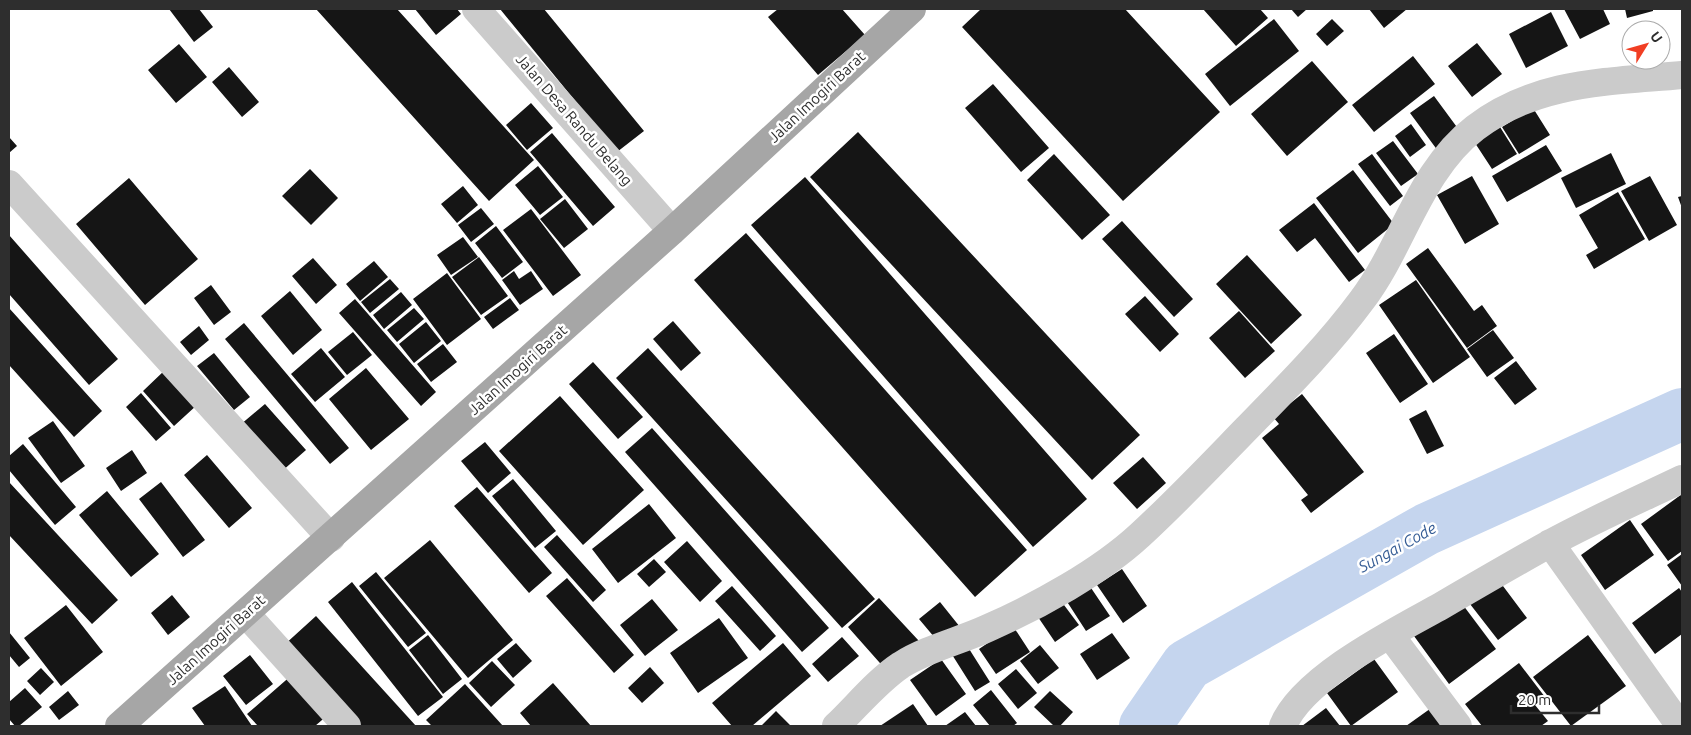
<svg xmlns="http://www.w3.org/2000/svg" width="1691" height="735" font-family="Ubuntu,sans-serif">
<rect width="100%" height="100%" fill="#fff"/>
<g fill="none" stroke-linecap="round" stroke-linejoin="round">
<path stroke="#c5d5ee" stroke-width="52" d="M1145 726 1187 665 1427 529 1682 414"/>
</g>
<path fill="#151515" d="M169 9H199L213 27 194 42Z
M316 9H397L534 160 489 201Z
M415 9H457L461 14 436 35Z
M500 9H544L644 131 617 152Z
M778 9H842L865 35 818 75 768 17Z
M981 9H1125L1220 112 1123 201 962 27Z
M1203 9H1260L1268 18 1236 46Z
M1291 9H1307L1298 17Z
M1369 9H1407L1384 28Z
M1564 9H1603L1610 24 1580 39Z
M1625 9H1653V11L1627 18Z
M1551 12 1568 46 1526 68 1509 34Z
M1274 19 1299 51 1230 106 1205 74Z
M1332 19 1344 31 1327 46 1316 34Z
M1477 43 1502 74 1472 97 1448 66Z
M179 44 207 77 176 103 148 70Z
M1413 56 1435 84 1374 132 1352 105Z
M1312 61 1348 102 1287 156 1251 114Z
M229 67 259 102 242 117 212 82Z
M993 84 1049 148 1021 172 965 108Z
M1434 96 1462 134 1438 151 1410 113Z
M531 103 553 128 527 150 506 125Z
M1533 108 1550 135 1519 154 1502 127Z
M1411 124 1426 145 1410 157 1395 136Z
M1500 127 1517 154 1492 169 1475 143Z
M858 132 1140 435 1092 480 810 177Z
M552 133 615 207 593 226 530 152Z
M9 137 17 146 9 153Z
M1393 141 1418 174 1401 186 1376 153Z
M1546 145 1562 171 1507 202 1492 176Z
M1611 153 1626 184 1576 208 1561 178Z
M1054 154 1110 215 1082 240 1027 180Z
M1372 154 1403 196 1390 206 1358 164Z
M538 166 563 197 540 215 515 185Z
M310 169 338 198 311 225 282 196Z
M1353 170 1394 224 1358 253 1316 198Z
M1472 176 1499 224 1465 244 1437 195Z
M1650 176 1677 225 1649 241 1621 191Z
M805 177 1087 499 1033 547 751 225Z
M129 178 198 259 145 305 76 224Z
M463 186 478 205 457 223 441 204Z
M1618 192 1645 239 1594 269 1586 255 1598 248 1579 215Z
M1682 196V208L1678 197Z
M565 199 588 229 564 248 540 219Z
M1314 203 1365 270 1349 282 1315 238 1297 252 1279 230Z
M481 208 494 224 471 242 458 225Z
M531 209 581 275 553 296 503 230Z
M1122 221 1193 299 1174 317 1102 239Z
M496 226 523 262 502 278 475 243Z
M746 233 1027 550 975 597 694 280Z
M9 235 118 359 89 385 9 294Z
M463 237 478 257 451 275 437 255Z
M1428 248 1474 311 1482 305 1497 326 1467 348 1406 264Z
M1247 255 1302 315 1271 344 1216 284Z
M479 257 508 296 481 315 452 277Z
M313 258 337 285 316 304 292 276Z
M374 261 388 277 360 301 346 284Z
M514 271 519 279 531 271 543 289 520 305 502 280Z
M447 273 481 319 447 345 413 299Z
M390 279 399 289 370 313 361 302Z
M1416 280 1470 357 1433 383 1379 305Z
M211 285 231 312 214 325 194 298Z
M290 291 322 330 293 355 261 316Z
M401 292 412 305 384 329 373 315Z
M1145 296 1179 334 1160 352 1125 314Z
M510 298 519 310 493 329 484 317Z
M355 299 436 392 421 406 339 313Z
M9 308 102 411 74 437 9 365Z
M414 308 424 319 397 342 387 330Z
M1239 311 1275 351 1245 378 1209 338Z
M673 321 701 353 681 371 653 339Z
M426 322 441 341 414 363 399 344Z
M244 323 349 448 330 464 225 339Z
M199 326 209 340 191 355 180 342Z
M1493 330 1514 358 1487 377 1467 349Z
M353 332 372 355 347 375 328 352Z
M1394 334 1428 384 1400 403 1366 353Z
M443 344 457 362 431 382 417 364Z
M321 348 345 377 315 402 291 374Z
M648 348 875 599 842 628 616 378Z
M214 353 250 397 234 410 197 366Z
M1516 361 1537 389 1515 405 1494 378Z
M593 362 643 417 618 439 569 384Z
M366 368 409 419 371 450 329 399Z
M165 370 197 405 174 426 143 391Z
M141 393 171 428 156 441 126 407Z
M1302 394 1364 472 1311 513 1301 500 1308 495 1262 438 1279 424 1273 417Z
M560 396 644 490 583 545 499 451Z
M265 404 306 450 281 472 240 425Z
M1426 410 1444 446 1427 454 1409 419Z
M53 421 85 466 61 483 28 438Z
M652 428 829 628 802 652 625 452Z
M485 442 511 473 488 493 461 461Z
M23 444 76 507 55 525 9 470V456Z
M132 450 147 473 121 491 106 468Z
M207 455 252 508 229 528 184 475Z
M1143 457 1166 483 1137 509 1113 483Z
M513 479 556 531 535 548 492 496Z
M9 482 118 600 92 624 9 535Z
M161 482 205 540 183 557 139 499Z
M477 487 552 573 529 593 454 506Z
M107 491 159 554 131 577 79 515Z
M1682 494V551L1668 561 1641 524Z
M649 504 676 538 618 583 592 549Z
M1630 520 1654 555 1605 590 1581 555Z
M557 535 606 590 593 602 544 547Z
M430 540 513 640 468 678 384 578Z
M687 541 722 581 700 602 664 562Z
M1682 554V586L1667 565Z
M654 559 666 572 649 587 637 574Z
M1122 569 1147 606 1123 623 1097 585Z
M376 572 426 633 408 647 359 586Z
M567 578 634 655 614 673 546 596Z
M352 582 443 697 418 716 328 602Z
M1087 582 1110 616 1086 631 1064 597Z
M1500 582 1527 618 1498 640 1470 604Z
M732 586 776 636 760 651 715 601Z
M1679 588 1682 592V634L1655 654 1632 623Z
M172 595 190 617 168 635 151 613Z
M879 598 919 641 887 671 848 627Z
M652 599 678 630 645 656 620 625Z
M1061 601 1079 625 1055 642 1038 617Z
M1460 601 1496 649 1449 684 1414 636Z
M940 602 960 627 940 644 919 619Z
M66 605 103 652 61 686 24 638Z
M316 616 416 726H356L283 646Z
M719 618 748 658 698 693 670 653Z
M1013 626 1030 652 996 674 979 649Z
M9 632 30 658 19 667 9 655Z
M1112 633 1130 658 1097 680 1080 654Z
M428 635 462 679 443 694 409 650Z
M1588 635 1626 686 1571 726 1533 677Z
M842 637 859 656 828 682 812 664Z
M516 643 532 661 513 678 497 659Z
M783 643 811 676 752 726H732L712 703Z
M966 644 990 682 975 691 951 653Z
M1040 645 1059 668 1038 684 1020 661Z
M250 655 273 684 246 705 223 676Z
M941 659 966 694 936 716 910 680Z
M1374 659 1398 692 1351 726 1327 693Z
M492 661 515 685 491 707 469 683Z
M1519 663 1545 697 1535 705 1548 721 1541 726H1482L1465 704Z
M650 667 664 683 642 703 628 688Z
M41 668 54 682 40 695 27 681Z
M1016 669 1037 693 1018 709 998 684Z
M293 674 329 714 315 726H258L247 714Z
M553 683 591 726H531L520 713Z
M465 684 503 726H432L426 720Z
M225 686 252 726H205L192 708Z
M25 688 42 707 19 726H15L9 719V702Z
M991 690 1017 723 1013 726H990L973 705Z
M68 691 79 705 59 720 49 707Z
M1050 691 1073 712 1060 726H1054L1034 707Z
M913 704 928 726H880Z
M1434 706 1449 726H1406Z
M1326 708 1340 726H1302Z
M776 711 791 726H761Z
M965 712 976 726H945Z"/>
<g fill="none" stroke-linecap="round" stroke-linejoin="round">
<path stroke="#cbcbcb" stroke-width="28" d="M476 9 672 231
M9 184 331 538
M1550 543 1680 726
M246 614 347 726
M1390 635 1458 726
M836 726C857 706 877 681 901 665 928 648 960 641 988 628 1038 606 1100 572 1140 535 1177 501 1212 464 1247 428 1287 387 1328 346 1362 300 1403 246 1419 171 1475 128 1536 81 1608 82 1682 75
M1283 726C1302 678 1396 631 1441 606 1477 585 1513 564 1549 544 1593 520 1638 500 1682 479"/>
<path stroke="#a6a6a6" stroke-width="28" d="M119 726 672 231 912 9"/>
</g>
<g text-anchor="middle" stroke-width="5" stroke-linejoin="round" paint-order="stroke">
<g font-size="15" fill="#2e2e2e" stroke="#fff">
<text transform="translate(817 97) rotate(-43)" y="5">Jalan Imogiri Barat</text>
<text transform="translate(574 120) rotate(49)" y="5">Jalan Desa Randu Belang</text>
<text transform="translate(518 370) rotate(-42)" y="5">Jalan Imogiri Barat</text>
<text transform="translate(216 640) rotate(-42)" y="5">Jalan Imogiri Barat</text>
</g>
<g font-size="16" font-style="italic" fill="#365d95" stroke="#fff">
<text transform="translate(1397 547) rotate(-29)" y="6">Sungai Code</text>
</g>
</g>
<rect width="1691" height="735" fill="none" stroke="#2e2e2e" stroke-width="20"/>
<g transform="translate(1646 45) rotate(53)"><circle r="24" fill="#ffffff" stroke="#ababab"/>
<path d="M0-4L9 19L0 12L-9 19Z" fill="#f13e23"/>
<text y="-8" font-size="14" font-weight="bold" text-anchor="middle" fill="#2e2e2e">U</text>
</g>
<path d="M1511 705v8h88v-8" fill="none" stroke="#2e2e2e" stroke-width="2.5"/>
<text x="1518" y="705" font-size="15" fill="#2e2e2e" stroke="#ffffff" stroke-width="4" paint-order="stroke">20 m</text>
</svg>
